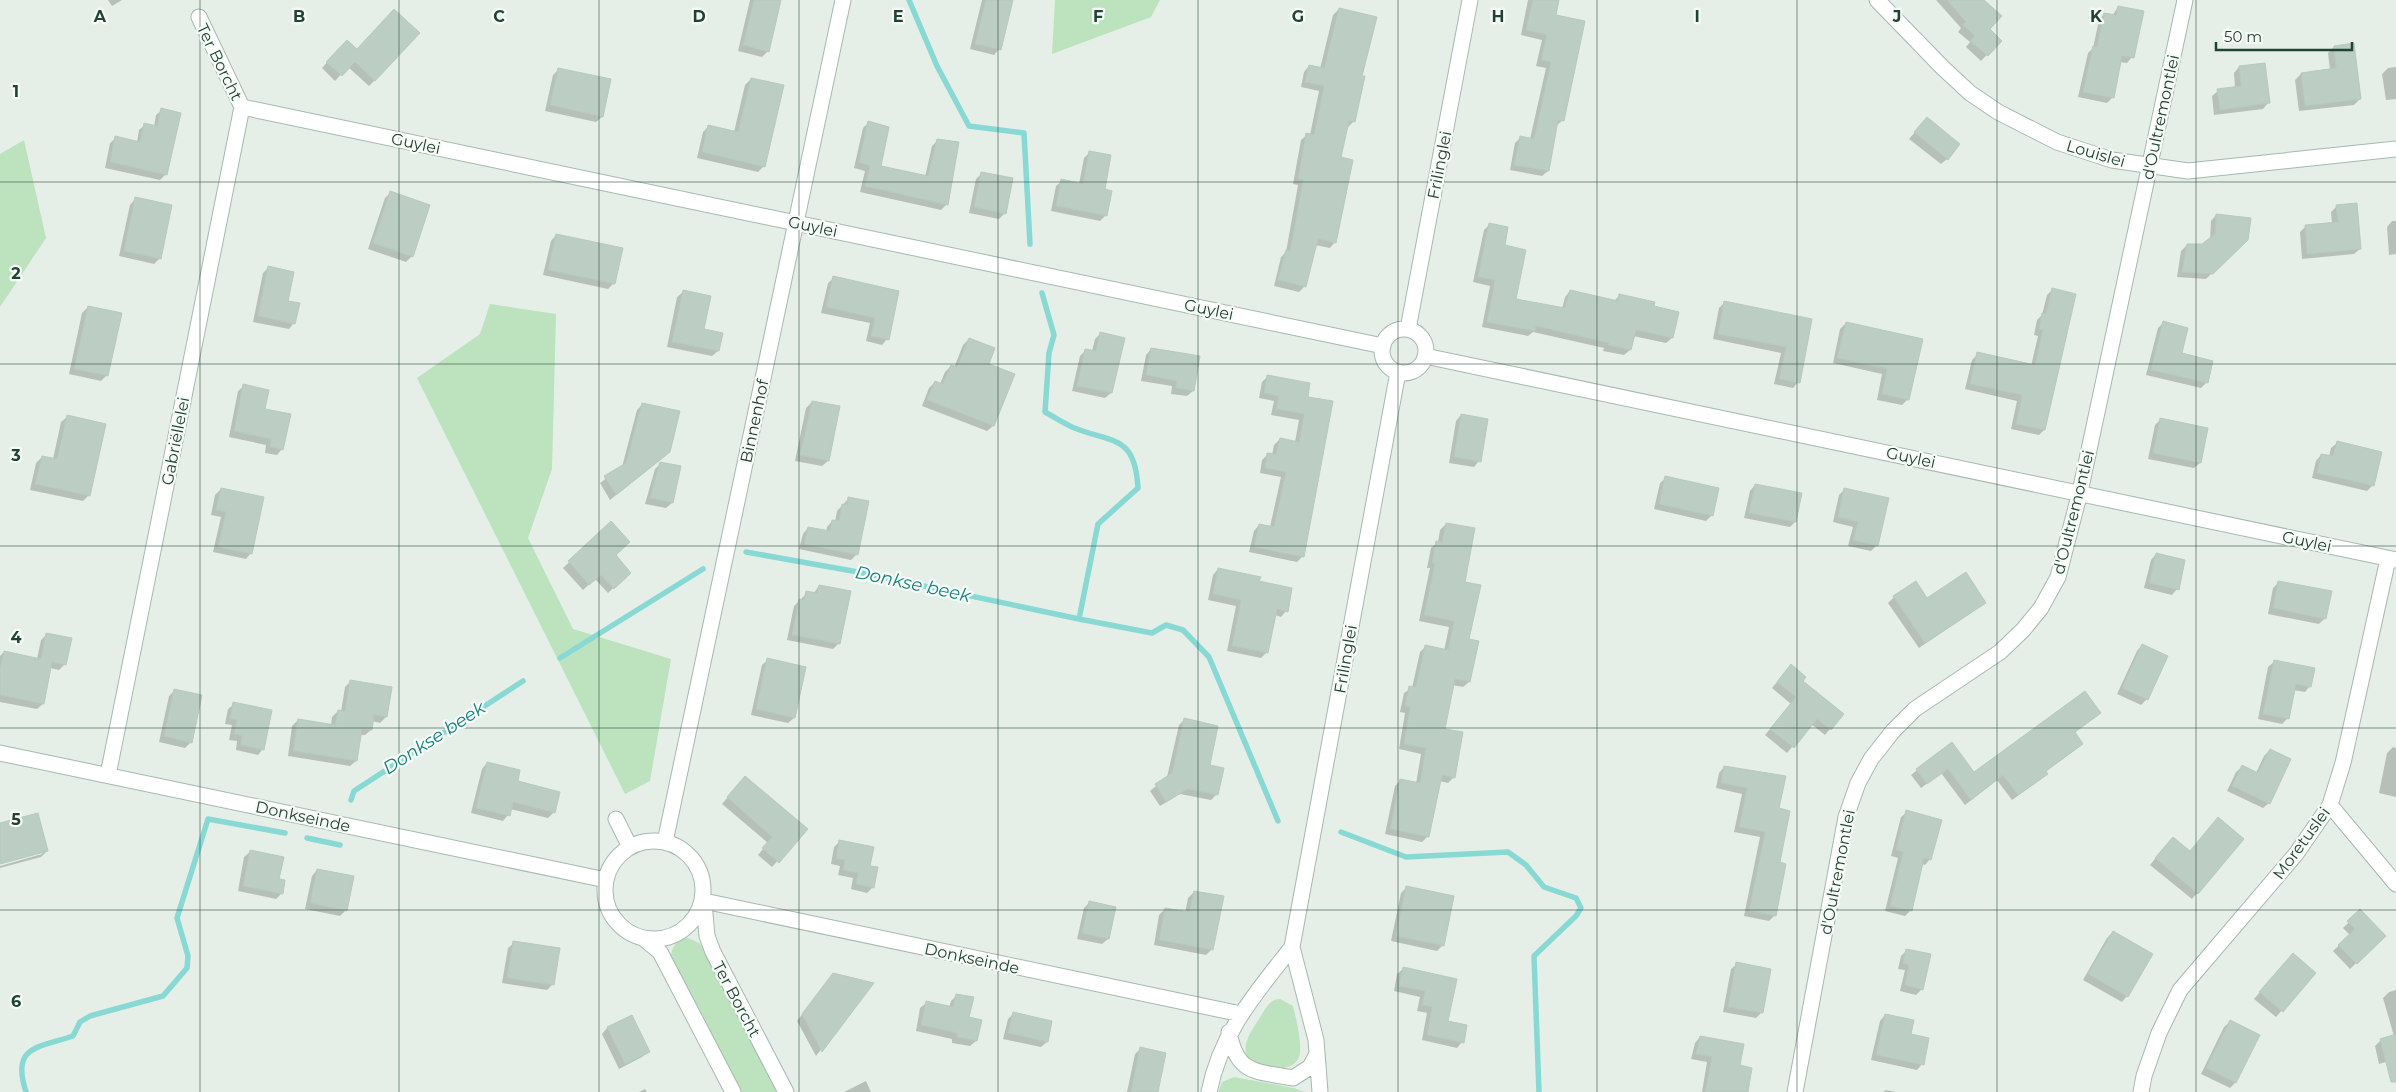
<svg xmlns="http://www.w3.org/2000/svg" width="2396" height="1092" font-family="Montserrat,sans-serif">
<rect width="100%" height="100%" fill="#e5efe8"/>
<path fill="#bce2be" d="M1055 0H1160L1151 17 1052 54Z
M24 140 46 238 0 307V154Z
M490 304 556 314 552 469 528 538 573 629 671 659 650 781 625 794 417 378 480 334Z
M688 938 699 943 703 948 777 1092H741L671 956C672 946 677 940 688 938Z
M1280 999 1293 1006C1296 1018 1304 1049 1298 1059 1290 1075 1250 1069 1246 1054 1243 1041 1253 1029 1259 1019 1265 1010 1269 999 1280 999Z
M1234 1077 1294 1088 1304 1092H1218L1222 1082Z"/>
<path fill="#0003" d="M108 0H122L112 6Z
M750 0H780L768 51 762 57 738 51Z
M982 0H1011L999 49 994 55 970 49Z
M1528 0H1558L1555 16 1563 120 1556 126 1548 171 1542 176 1510 170 1515 143 1520 138 1530 139 1546 68 1536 66 1542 40 1521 35Z
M1936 0H1980L1988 29 2000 41 1981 61 1966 47 1970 42 1958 32 1961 28Z
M2118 7 2132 57 2127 63 2120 62 2112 98 2107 103 2078 97 2088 53 2093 48 2099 20 2104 14 2112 16Z
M1339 9 1361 77 1354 121 1348 127H1346L1339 158 1335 242 1330 248 1315 245 1305 286 1299 292 1274 286 1281 257 1286 252 1298 185 1293 184 1301 140 1307 135H1310L1319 91 1301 87 1304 72 1309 66 1320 69 1333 15Z
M341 47 357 51 375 80 369 86 348 67 335 81 322 68Z
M2334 47 2360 99 2354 105 2299 111 2295 80 2301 74 2330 70 2328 53Z
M2239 67 2268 103 2263 109 2214 115 2212 96 2218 91 2235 88 2234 73Z
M2396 67V99L2386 100 2382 74 2388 68Z
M559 69 602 117 596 122 545 111 553 75Z
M751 79 764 166 758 172 697 158 703 132 709 126 734 132 745 85Z
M162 110 166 174 160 180 105 168 110 143 116 138 137 142 139 130 145 125 154 127 156 115Z
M869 122 880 167 925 177 932 146 938 140 947 204 941 210 860 192 865 171 854 168 863 128Z
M1922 124 1947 159 1941 164 1909 139Z
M1090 152 1103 190 1106 215 1100 221 1051 211 1056 186 1062 181 1079 184 1084 158Z
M982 173 1005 213 999 219 969 213 976 179Z
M390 193 412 256 406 262 368 249 385 198Z
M135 199 160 258 154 264 119 256 130 205Z
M2337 206 2360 249 2354 254 2302 259 2300 232 2306 226 2332 224 2331 212Z
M2216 215 2246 239 2206 279 2177 277 2181 251 2187 245H2202L2210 240 2211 221Z
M2392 221H2396V254L2389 255 2387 227Z
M1490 224 1503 246 1514 300 1562 309 1565 297 1570 291 1614 301 1620 295 1652 307 1672 338 1666 343 1633 336 1630 350 1624 355 1603 351 1604 348 1533 332 1528 336 1482 327 1490 286 1473 282 1484 230Z
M556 235 614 283 608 289 543 275 551 241Z
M268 268 286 302 294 323 289 329 253 322 263 273Z
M834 278 898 292 887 339 882 345 866 341 870 323 821 313 828 283Z
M2052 290 2044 430 2039 435 2011 429 2017 401 1965 389 1972 360 1978 354 2031 366 2038 336 2034 335 2037 320 2042 315 2047 295Z
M683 292 703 330 718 351 712 356 667 347 677 297Z
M1725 302 1811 320 1798 382 1793 388 1774 384 1781 353 1713 339 1719 308Z
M88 307 107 375 101 381 69 374 82 313Z
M1846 323 1921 340 1908 399 1902 405 1877 400 1882 374 1833 363 1840 329Z
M2163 323 2181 354 2207 382 2201 388 2146 375 2158 328Z
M1100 334 1111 393 1105 398 1072 391 1080 356 1086 350 1092 351 1095 339Z
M969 339 988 364 1013 375 993 426 987 431 922 406 929 388 935 382 940 384 945 372 951 366 954 368 963 345Z
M1151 349 1199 357 1193 391 1187 396 1171 394 1172 386 1141 381 1146 355Z
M1268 376 1306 398 1303 556 1297 562 1249 552 1254 531 1259 525 1270 527 1281 477 1260 473 1262 460 1268 454 1272 455 1274 445 1280 439 1295 442 1299 420 1271 415 1274 401 1259 398 1262 382Z
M244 386 282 449 277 455 265 453 266 445 229 437 238 391Z
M812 402 839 407 828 461 822 466 795 461 806 408Z
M642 405 669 452 610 500 600 483 622 467 637 410Z
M1461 415 1479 461 1474 467 1449 463 1456 421Z
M67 417 104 425 88 496 83 501 30 490 36 463 42 457 53 459 61 422Z
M2161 419 2206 429 2200 463 2194 468 2148 459 2155 425Z
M2337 443 2373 485 2367 491 2312 478 2316 461 2321 455 2329 457 2331 448Z
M661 463 680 467 672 503 666 508 645 504 655 469Z
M1666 478 1712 515 1706 521 1654 509 1660 483Z
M1755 485 1795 522 1790 527 1744 518 1750 491Z
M221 489 251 553 246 559 213 552 221 517 211 515 215 495Z
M1845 489 1877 545 1871 551 1848 546 1853 527 1833 522 1839 495Z
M849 498 857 554 851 560 799 549 803 534 808 528 826 532 827 527 832 521 835 522 837 511Z
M611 523 614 556 624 578 608 593 595 579 583 590 563 568Z
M1446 524 1464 583 1469 682 1463 687 1452 685 1443 730 1454 777 1448 783 1439 781 1428 836 1422 842 1385 834 1395 786 1400 781 1416 784 1421 754 1399 749 1405 713 1400 712 1404 693 1412 688 1420 652 1426 646 1444 651 1449 627 1419 621 1430 568H1427L1431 548 1438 542 1440 530Z
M2156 554 2177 589 2172 595 2144 588 2151 560Z
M1218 569 1258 582 1286 611 1281 617 1275 615 1267 652 1261 658 1227 651 1236 606 1208 600 1213 575Z
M2279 582 2325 618 2319 624 2268 614 2273 588Z
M819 586 839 643 833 649 787 640 794 606 807 593 813 594Z
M1894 597 1985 603 1919 648 1888 603Z
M47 634 65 664 59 670 50 668 43 704 37 709 0 702V656L4 652 37 659 41 640Z
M2142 645 2147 699 2141 705 2117 694 2137 651Z
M768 660 794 718 788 723 751 715 762 665Z
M2274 662 2310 686 2305 692 2293 690 2288 718 2282 724 2258 719 2268 667Z
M1785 672 1801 681 1842 714 1825 735 1811 724 1787 753 1765 735 1791 704 1772 688Z
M350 682 386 717 380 723 372 721 371 730 365 735H360L356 761 350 766 288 756 292 726 298 720 331 726 332 717 338 711 341 712 345 687Z
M174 691 191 742 185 748 159 742 169 696Z
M234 704 263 749 258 755 236 750 237 741 229 740 232 725 225 724 228 709Z
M2099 713 2074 733 2082 744 2076 749 2045 772 2046 774 2040 780 2012 800 1997 780 1965 805 1941 773 1921 788 1911 775 1951 743 1974 774Z
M1184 720 1208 766 1217 794 1211 800 1180 794 1160 806 1150 791 1167 777 1179 725Z
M2393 747 2396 748V797L2379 793 2387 753Z
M2270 750 2269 803 2263 808 2227 791 2236 772 2242 767 2256 773 2264 756Z
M487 763 554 812 548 818 510 809 508 815 503 821 471 813 482 769Z
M1724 767 1778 809 1774 916 1769 921 1744 916 1760 837 1734 832 1742 794 1716 788 1719 773Z
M740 783 806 829 772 867 758 855 768 843 722 804Z
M1907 812 1930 859 1925 865 1922 864 1911 910 1905 916 1885 911 1898 858 1891 856 1901 817Z
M0 824 47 851 41 857 0 868V866L42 854V852L0 863Z
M840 841 869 867 873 887 867 893 851 889 853 878 838 875 840 866 831 864 834 847Z
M2167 844 2197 893 2192 899 2150 865Z
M250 852 278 880 282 893 276 899 238 891 244 857Z
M317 870 346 910 340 916 305 909 312 876Z
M1406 888 1443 945 1437 951 1391 941 1401 893Z
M1194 892 1212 949 1206 955 1154 945 1159 915 1165 909 1185 913 1188 898Z
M1090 902 1108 939 1102 944 1077 939 1084 908Z
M2360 911 2384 936 2350 969 2333 951 2350 935 2343 928Z
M2113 932 2127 996 2122 1002 2083 980 2107 938Z
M514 943 553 984 547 990 502 983 508 948Z
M1907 950 1922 989 1916 995 1900 991 1905 970 1898 969 1901 956Z
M2287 960 2314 974 2276 1017 2254 999Z
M1737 964 1769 970 1761 1013 1756 1018 1723 1012 1731 969Z
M1403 969 1455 980 1447 1022 1462 1042 1457 1048 1422 1040 1427 1013 1417 1011 1420 997 1394 991 1397 974Z
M828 981 871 984 816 1056 797 1021Z
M2396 990V1059L2379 1064 2375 1046 2380 1041 2394 1036 2383 998 2389 992Z
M957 995 976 1041 970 1046 952 1043V1039L916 1031 920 1008 926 1003 949 1008 951 1001Z
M1013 1014 1051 1022 1047 1042 1041 1047 1003 1039 1008 1019Z
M1885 1015 1909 1035 1922 1064 1917 1070 1871 1060 1880 1021Z
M631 1017 648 1052 642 1057 619 1069 602 1034 607 1028Z
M2230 1022 2258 1036 2235 1083 2230 1088 2201 1074 2224 1027Z
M1700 1037 1738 1066 1747 1092H1702L1707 1062 1691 1059 1695 1043Z
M1140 1049 1157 1092H1127L1135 1054Z
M866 1081 871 1092H844Z
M645 1089 647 1092H639Z
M1886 1090 1896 1092H1883Z"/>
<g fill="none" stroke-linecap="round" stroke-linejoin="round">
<path stroke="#88d9d4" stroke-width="5.5" d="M909 0 937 66 969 126 1024 133 1030 244
M1042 293 1054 335 1049 353 1045 412C1054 417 1063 423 1072 427 1113 444 1135 434 1138 488L1098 524 1079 619 1152 633 1166 625 1183 630 1209 657 1278 821
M746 552 858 572 1079 619
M560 658 703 569
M351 800 354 791 523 681
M1341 832 1406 857 1508 852 1526 865 1544 887 1576 898 1581 908 1576 916 1534 956 1539 1092
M307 838 340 845
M26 1092C11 1046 37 1048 73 1036L80 1022 90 1016 163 996 187 968 188 956 177 918 208 819 285 833"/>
</g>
<path fill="#bccdc3" stroke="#b6cabd" d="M754 0H781L769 52 743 45Z
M986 0H1013L1001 50 975 44Z
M1533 0H1559L1556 15 1585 21 1564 121 1558 120 1549 171 1514 165 1520 136 1534 139 1551 62 1541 60 1547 35 1526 30Z
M1947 0H1984L2002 16 1990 29 2002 41 1988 56 1970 41 1975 36 1963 25 1966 22Z
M2118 6 2144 11 2134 58 2122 56 2114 98 2083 92 2093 46 2097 47 2104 13 2116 15Z
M1339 8 1377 17 1362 76H1365L1355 122 1349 121 1341 157 1353 160 1336 243 1318 239 1306 287 1278 280 1286 250 1290 251 1303 180 1298 179 1306 133 1314 135 1324 86 1305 82 1309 65 1324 68Z
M394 9 420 33 375 81 355 62 342 76 326 62 347 40 357 49Z
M2354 43 2361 99 2305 106 2301 73 2336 68 2334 46Z
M2265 63 2270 103 2220 110 2217 89 2241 86 2239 66Z
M558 68 611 79 603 117 550 105Z
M751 78 784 85 765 167 702 152 708 125 738 132Z
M161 108 181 113 167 175 110 162 115 136 140 142 144 123 157 126Z
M1927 117 1960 144 1948 160 1914 132Z
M868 121 889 127 881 166 928 176 937 139 959 142 948 205 865 186 870 166 859 162Z
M1089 151 1111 155 1105 189 1112 191 1107 216 1056 206 1061 179 1083 184Z
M981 172 1013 178 1006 214 974 207Z
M390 191 430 205 413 257 373 243Z
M135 197 172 205 161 259 124 251Z
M2357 203 2361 249 2307 254 2305 225 2338 222 2336 205Z
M2216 214 2251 218 2248 240 2213 274 2182 272 2187 244H2202L2215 234Z
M1489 223 1508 227 1505 245 1526 250 1516 299 1565 308 1570 290 1618 301 1619 294 1655 302 1654 306 1679 312 1673 338 1636 330 1631 350 1608 345 1609 343 1536 326 1535 331 1487 322 1495 280 1478 277Z
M556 234 623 248 615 284 548 270Z
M268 266 294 272 288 301 300 303 295 324 258 316Z
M833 276 899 291 889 340 871 336 875 318 826 307Z
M2052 288 2076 294 2045 430 2016 424 2022 395 1970 384 1977 352 2035 365 2043 330 2039 329 2042 313 2046 314Z
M683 290 711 296 704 329 723 333 719 351 672 342Z
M1724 301 1812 319 1800 383 1779 379 1786 347 1718 334Z
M88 306 122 313 108 376 74 369Z
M2163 321 2188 328 2182 353 2213 361 2208 383 2151 370Z
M1846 322 1923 339 1909 400 1882 394 1887 369 1837 358Z
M1100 332 1125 338 1112 393 1077 386 1085 349 1096 351Z
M969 338 995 348 989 364 1015 374 994 426 927 400 935 381 943 384 951 365 957 367Z
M1151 348 1200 356 1194 391 1176 388 1177 381 1146 375Z
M1267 375 1310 383 1308 397 1333 401 1304 557 1254 547 1259 524 1274 527 1286 472 1265 468 1267 453 1276 454 1280 438 1299 442 1304 414 1276 409 1279 396 1264 393Z
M243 384 269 390 265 409 291 414 283 450 270 447 271 439 234 431Z
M812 401 840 406 829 461 800 455Z
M642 403 680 411 670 452 616 495 604 476 626 463Z
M1461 414 1488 419 1481 462 1454 457Z
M67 415 106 424 90 496 35 484 42 456 57 459Z
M2160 418 2208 428 2201 463 2153 453Z
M2337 441 2382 452 2374 486 2317 473 2321 454 2333 456Z
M660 462 681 466 673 503 650 498Z
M1665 476 1719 488 1713 516 1659 504Z
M1755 484 1802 493 1796 522 1749 513Z
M221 488 264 497 252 554 218 547 226 512 216 510Z
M1844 488 1889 498 1878 546 1853 540 1858 522 1838 517Z
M848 497 869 501 858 555 804 544 808 527 830 531 832 520 839 521 842 504 847 505Z
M611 521 630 542 616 555 631 573 614 589 601 575 589 585 568 561Z
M1446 523 1475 528 1465 582 1481 585 1469 639 1479 641 1470 682 1455 679 1445 729 1463 732 1455 778 1442 775 1429 837 1390 829 1400 779 1420 783 1426 748 1404 744 1410 707 1405 706 1409 686 1416 687 1425 645 1448 650 1454 621 1424 615 1435 563H1432L1436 541 1442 542Z
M2156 553 2185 560 2179 590 2149 583Z
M1218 568 1261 577 1259 581 1292 588 1288 612 1277 609 1268 653 1232 646 1241 600 1213 594Z
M1966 572 1986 603 1925 643 1893 596 1916 581 1927 598Z
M2278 581 2332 591 2326 619 2273 608Z
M819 585 851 591 840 644 792 635 799 599 804 600 806 591 817 593Z
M46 633 72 638 66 665 52 662 44 704 0 695V669L4 651 41 659Z
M2142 644 2168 656 2148 700 2122 688Z
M767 658 806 667 795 718 756 709Z
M2274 660 2315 668 2311 687 2296 684 2289 719 2263 714Z
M1791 664 1806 677 1803 681 1844 714 1831 730 1817 719 1794 748 1770 729 1796 697 1777 682Z
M350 680 392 687 387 717 374 715 372 730 362 729 357 761 293 751 298 719 335 725 338 710 345 711Z
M174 689 202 695 192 743 164 736Z
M2085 691 2101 713 2075 732 2083 744 2046 771 2048 774 2018 795 2003 775 1971 800 1948 769 1927 784 1916 769 1952 742 1974 772Z
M233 702 272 710 264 750 241 745 242 736 234 734 237 720 230 719Z
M1184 718 1218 726 1210 765 1224 768 1218 795 1187 789 1166 802 1155 784 1172 773Z
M2270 749 2291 759 2270 804 2232 786 2242 765 2258 773Z
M487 762 520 770 518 781 560 792 555 813 513 802 510 816 476 808Z
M1724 766 1786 776 1779 808 1790 811 1780 862 1786 864 1776 916 1749 911 1765 832 1739 827 1747 788 1721 783Z
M745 776 808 829 779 863 762 848 772 837 727 797Z
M1906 810 1942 820 1931 860 1924 858 1912 911 1890 906 1903 852 1896 850Z
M38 813 48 851 0 864V823Z
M2218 817 2244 839 2198 894 2155 858 2173 837 2190 851Z
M839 840 874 847 870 866 878 867 874 888 856 884 858 873 843 870 845 860 836 859Z
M250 850 284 857 279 879 285 880 283 894 243 886Z
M317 869 354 876 347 911 310 903Z
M1406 886 1454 896 1444 946 1396 936Z
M1194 891 1224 896 1213 950 1159 940 1165 908 1189 912Z
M1089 901 1116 907 1109 939 1082 933Z
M2360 909 2386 936 2357 964 2338 945 2355 929 2347 921Z
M2113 931 2153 954 2128 997 2088 974Z
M513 941 560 948 554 985 507 978Z
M1906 949 1931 954 1923 990 1905 985 1909 965 1903 963Z
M2293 953 2316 973 2283 1012 2259 992Z
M1736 962 1771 969 1763 1013 1728 1007Z
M1403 967 1457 979 1448 1021 1467 1025 1464 1043 1427 1035 1432 1007 1422 1005 1425 991 1399 986Z
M833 973 874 983 822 1052 802 1014Z
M956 994 974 997 969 1017 982 1020 977 1041 957 1037V1033L921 1025 926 1001 953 1007Z
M1013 1012 1052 1021 1048 1042 1008 1033Z
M1885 1014 1914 1020 1911 1034 1929 1038 1924 1065 1876 1055Z
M632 1015 650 1052 625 1064 607 1027Z
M2230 1020 2260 1035 2236 1083 2206 1068Z
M2396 1034V1082H2391L2380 1039Z
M1700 1036 1744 1044 1740 1065 1752 1068 1748 1092H1705L1712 1057 1696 1054Z
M1140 1047 1166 1053 1158 1092H1131Z"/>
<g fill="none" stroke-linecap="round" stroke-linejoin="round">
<g stroke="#a6b8ae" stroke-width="17">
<path id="street" d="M1877 0 1943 68 1970 93 1998 112 2057 142 2112 160 2188 171 2396 149
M199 17 242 107
M242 107 1383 346
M1408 329 1470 0
M1382 351a22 22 0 1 1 44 0a22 22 0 1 1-44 0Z
M1425 356 2396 560
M0 753 606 880
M108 775 242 107
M2330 805 2396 884
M616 819 630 847
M605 890a49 49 0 1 1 98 0a49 49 0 1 1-98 0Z
M665 842 843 0
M704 901 1241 1014
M704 903 707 936 713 952 786 1092
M643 938 660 952 733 1092
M1229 1032C1237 1075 1256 1071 1293 1078L1310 1067 1317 1054
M1209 1092C1221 1032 1256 993 1292 947
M1320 1092 1316 1040 1292 947 1398 372
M1795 1092 1846 817 1858 783 1871 759 1893 731 1915 709 2000 652 2023 630 2041 608 2058 577 2080 492 2185 0
M2141 1092 2144 1076 2159 1033 2180 990 2296 854 2330 805 2343 763 2388 559"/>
</g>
<use href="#street" stroke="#fff" stroke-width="15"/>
</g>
<path fill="none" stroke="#214333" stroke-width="1" stroke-opacity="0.55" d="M200 0V1092M399 0V1092M599 0V1092M799 0V1092M998 0V1092M1198 0V1092M1398 0V1092M1597 0V1092M1797 0V1092M1997 0V1092M2196 0V1092M0 182H2396M0 364H2396M0 546H2396M0 728H2396M0 910H2396"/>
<g text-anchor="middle" stroke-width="4.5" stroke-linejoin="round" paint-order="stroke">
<g font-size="16" fill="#214333" stroke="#f6fbf7">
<text transform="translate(220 62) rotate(64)" y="6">Ter Borcht</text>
<text transform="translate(2160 117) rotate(-78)" y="6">d'Oultremontlei</text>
<text transform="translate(416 143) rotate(12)" y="6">Guylei</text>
<text transform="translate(2096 153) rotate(16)" y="6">Louislei</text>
<text transform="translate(1439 165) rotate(-79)" y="6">Frilinglei</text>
<text transform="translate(813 226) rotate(12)" y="6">Guylei</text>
<text transform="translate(1209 309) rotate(12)" y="6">Guylei</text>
<text transform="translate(754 421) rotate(-78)" y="6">Binnenhof</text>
<text transform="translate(175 441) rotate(-79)" y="6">Gabriëllelei</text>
<text transform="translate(1911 457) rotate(12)" y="6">Guylei</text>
<text transform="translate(2073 512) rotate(-76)" y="6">d'Oultremontlei</text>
<text transform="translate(2307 541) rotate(12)" y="6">Guylei</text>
<text transform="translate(1345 659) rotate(-80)" y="6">Frilinglei</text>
<text transform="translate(303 816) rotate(12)" y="6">Donkseinde</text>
<text transform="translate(2301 843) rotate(-54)" y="6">Moretuslei</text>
<text transform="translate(1837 872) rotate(-79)" y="6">d'Oultremontlei</text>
<text transform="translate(972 958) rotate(12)" y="6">Donkseinde</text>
<text transform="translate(737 999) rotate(62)" y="6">Ter Borcht</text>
</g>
<g font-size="18" font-style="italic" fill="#15807a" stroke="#f6fbf7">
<text transform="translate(913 584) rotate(12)" y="6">Donkse beek</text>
<text transform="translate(434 738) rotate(-33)" y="6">Donkse beek</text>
</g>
</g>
<g font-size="16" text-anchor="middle" font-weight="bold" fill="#214333" stroke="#f6fbf7" stroke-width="4.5" stroke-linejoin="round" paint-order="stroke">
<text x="100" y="22">A</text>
<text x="299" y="22">B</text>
<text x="499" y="22">C</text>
<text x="699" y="22">D</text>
<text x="898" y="22">E</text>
<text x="1098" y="22">F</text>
<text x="1298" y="22">G</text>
<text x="1498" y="22">H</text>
<text x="1697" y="22">I</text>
<text x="1897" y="22">J</text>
<text x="2096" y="22">K</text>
<text x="16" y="97">1</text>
<text x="16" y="279">2</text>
<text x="16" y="461">3</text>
<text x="16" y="643">4</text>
<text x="16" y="825">5</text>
<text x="16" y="1007">6</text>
</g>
<path d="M2216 42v8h136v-8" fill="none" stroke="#214333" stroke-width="2.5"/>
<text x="2224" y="42" font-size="15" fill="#214333" stroke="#f6fbf7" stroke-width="4" paint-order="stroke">50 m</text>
</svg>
